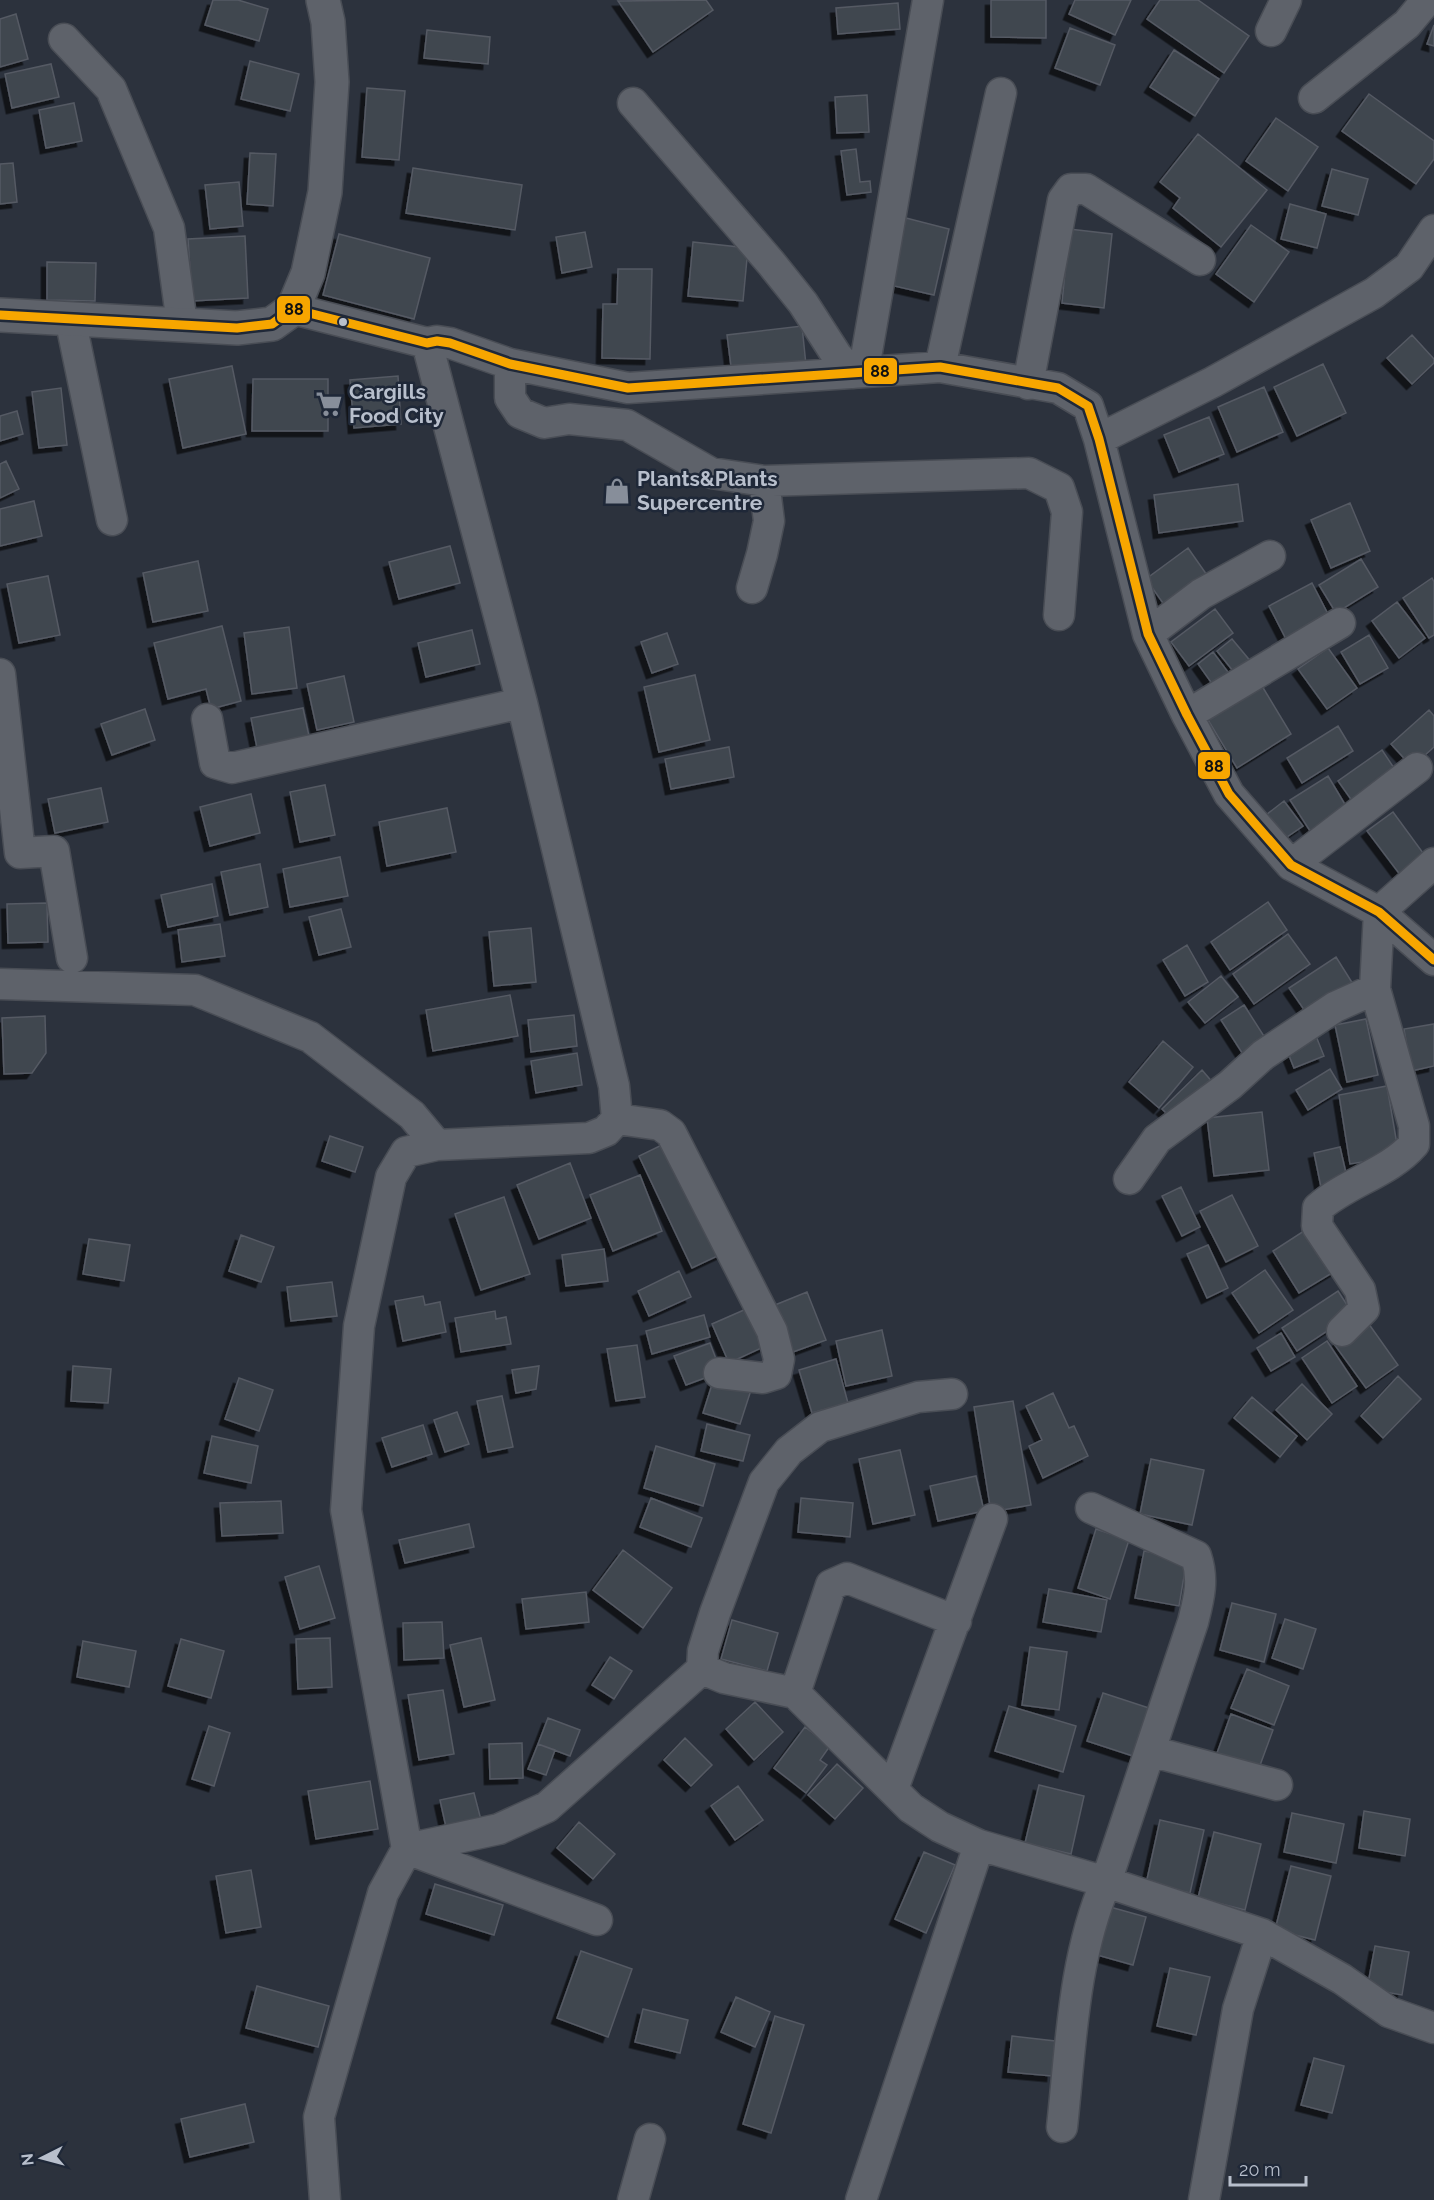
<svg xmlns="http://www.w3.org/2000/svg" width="1434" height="2200" font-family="Raleway,sans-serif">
<defs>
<filter id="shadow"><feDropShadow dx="-5.5" dy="5.5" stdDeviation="0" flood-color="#0009"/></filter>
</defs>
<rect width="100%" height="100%" fill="#2c323d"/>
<path fill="#41464f" stroke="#555a64" stroke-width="1.5" filter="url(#shadow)" d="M213 0H238L268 9 259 41 205 25Z
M706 0 713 10 653 52 618 1Z
M991 0H1046V38L991 37Z
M1075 0H1131L1115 35 1069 14Z
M1160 0H1198L1249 36 1224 73 1147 19Z
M898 3 900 29 838 34 836 8Z
M16 14 28 59 0 67V19Z
M1434 25V46L1427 44Z
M1070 28 1115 45 1100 85 1055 68Z
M427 30 490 37 488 64 424 58Z
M1174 50 1219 79 1195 116 1150 87Z
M250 61 299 74 290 111 241 99Z
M51 64 59 97 12 108 5 74Z
M367 88 405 91 399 160 362 157Z
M1369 94 1434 141V159L1416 184 1342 131Z
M867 95 869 132 837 133 835 97Z
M74 103 82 141 46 148 39 110Z
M1276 118 1318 147 1288 191 1246 161Z
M1198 134 1267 190 1221 247 1173 208 1180 198 1160 182Z
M856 149 860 182 870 181 871 192 847 195 841 151Z
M250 153 276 154 273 206 247 204Z
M13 163 17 202 0 204V164Z
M413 168 522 185 515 230 406 213Z
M1332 169 1368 179 1358 215 1322 206Z
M239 182 243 226 210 229 205 185Z
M1290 204 1326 214 1317 248 1281 239Z
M906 218 949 229 934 295 890 285Z
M1251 225 1289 252 1254 302 1216 274Z
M1069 229 1112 234 1104 308 1062 303Z
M585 232 592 267 562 273 556 237Z
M339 234 430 258 414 319 323 295Z
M245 236 248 298 192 301 188 239Z
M693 242 748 248 743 301 688 296Z
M47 262 96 263 95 301 47 300Z
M618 269H652L650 359 602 358 603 304H617Z
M802 326 806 365 732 374 727 335Z
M1412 335 1434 359V363L1412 384 1387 358Z
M1323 364 1346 413 1297 436 1274 387Z
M232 366 246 434 183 448 169 379Z
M398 376 401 424 354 428 350 380Z
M253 379H328V431H252Z
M1264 387 1283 432 1237 452 1218 407Z
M61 388 67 445 39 448 32 392Z
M17 411 23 434 0 441V416Z
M1209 417 1224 454 1179 472 1164 435Z
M6 461 19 489 0 498V464Z
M1238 484 1243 521 1159 533 1154 495Z
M34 501 42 536 0 546V509Z
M1350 503 1370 551 1331 568 1311 520Z
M450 546 460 583 399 599 389 562Z
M1188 548 1207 575 1165 606 1146 579Z
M1361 559 1378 587 1336 613 1319 585Z
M198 561 208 611 153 622 143 573Z
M48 576 60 635 19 643 7 584Z
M1432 578 1434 582V635L1429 638 1403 598Z
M1312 583 1330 618 1287 641 1269 606Z
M1397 602 1425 638 1399 658 1372 621Z
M1215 609 1233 633 1189 666 1171 642Z
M222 626 241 701 211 709 206 689 168 699 154 643Z
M289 627 297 688 252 694 244 633Z
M472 630 480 664 426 677 418 643Z
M667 633 678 664 652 673 641 642Z
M1369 635 1388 668 1360 684 1341 652Z
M1232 639 1252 663 1237 676 1217 651Z
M1328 648 1357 688 1327 709 1298 669Z
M1213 652 1234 680 1218 692 1198 664Z
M695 675 710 740 659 752 644 687Z
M344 676 354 722 317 730 307 684Z
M1262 686 1291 734 1237 768 1208 720Z
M303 708 312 750 258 753 251 718Z
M145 709 155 740 112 755 101 724Z
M1429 710 1434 716V747L1412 767 1391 744Z
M1338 726 1353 751 1302 783 1287 758Z
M729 747 734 777 671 789 665 759Z
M1382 750 1398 774 1355 805 1338 781Z
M1328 776 1349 811 1312 834 1290 800Z
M325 785 335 835 300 842 290 792Z
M101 788 108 822 55 833 48 799Z
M251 794 260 833 210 846 200 807Z
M1284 801 1303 826 1284 839 1266 815Z
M447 808 456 852 387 866 379 822Z
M1393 812 1426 857 1401 876 1367 831Z
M340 857 348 896 290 907 283 869Z
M260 864 268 907 230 915 221 872Z
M212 884 218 916 168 927 161 895Z
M1268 902 1287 930 1230 970 1211 942Z
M47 903 48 942 8 943 7 904Z
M341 909 351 947 319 955 309 917Z
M220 924 225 956 182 962 178 930Z
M531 928 536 982 494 986 489 932Z
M1288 934 1310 964 1254 1004 1233 974Z
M1187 945 1208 982 1185 996 1163 960Z
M1336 957 1353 984 1307 1014 1289 988Z
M1221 976 1238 997 1205 1023 1188 1002Z
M510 995 518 1036 433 1051 426 1010Z
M1244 1005 1269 1044 1246 1059 1221 1020Z
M574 1015 577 1046 531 1052 528 1020Z
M45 1016 46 1053 32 1073 4 1074 2 1018Z
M1366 1019 1378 1075 1347 1082 1335 1025Z
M1434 1024V1066L1411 1071 1404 1029Z
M1314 1031 1324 1056 1294 1068 1284 1043Z
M1163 1041 1193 1067 1159 1108 1129 1082Z
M577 1053 582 1085 536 1093 531 1061Z
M1330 1069 1342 1089 1308 1110 1296 1090Z
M1202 1070 1214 1084 1174 1121 1162 1109Z
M1387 1086 1399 1156 1350 1164 1339 1095Z
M1262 1112 1269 1170 1214 1176 1207 1118Z
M330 1136 363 1147 355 1172 322 1161Z
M672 1140 726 1252 692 1268 639 1156Z
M1340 1147 1349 1186 1322 1192 1314 1153Z
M570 1163 591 1218 539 1239 517 1185Z
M640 1175 662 1231 613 1251 590 1195Z
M1181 1187 1200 1227 1182 1236 1162 1196Z
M1232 1195 1258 1246 1226 1262 1200 1211Z
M504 1197 530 1274 481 1290 455 1214Z
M1310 1227 1337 1270 1299 1293 1273 1251Z
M241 1235 274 1247 261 1282 229 1271Z
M89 1239 130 1245 124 1281 83 1274Z
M1208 1245 1228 1288 1207 1298 1187 1254Z
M604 1249 608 1281 566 1286 562 1255Z
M1265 1270 1293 1310 1259 1333 1232 1293Z
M679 1271 691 1297 649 1316 638 1291Z
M332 1282 337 1316 291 1321 287 1287Z
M1338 1291 1353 1314 1297 1351 1282 1328Z
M807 1292 826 1340 793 1352 775 1305Z
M423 1296 425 1305 440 1302 446 1332 403 1341 395 1301Z
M753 1306 770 1344 729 1363 712 1324Z
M495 1311 496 1319 506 1317 511 1344 461 1352 455 1318Z
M704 1315 710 1337 652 1354 646 1331Z
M1366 1320 1398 1365 1366 1388 1334 1344Z
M882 1330 892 1376 846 1386 836 1341Z
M1281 1333 1295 1357 1271 1371 1257 1348Z
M1327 1341 1357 1386 1332 1403 1302 1358Z
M710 1343 721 1372 686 1385 674 1356Z
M637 1345 645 1397 616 1401 607 1349Z
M836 1359 848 1403 812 1413 799 1370Z
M73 1366 111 1369 108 1403 71 1401Z
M539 1366 536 1389 516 1393 512 1370Z
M715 1375 752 1387 740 1424 703 1413Z
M1398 1376 1421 1399 1383 1438 1361 1416Z
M239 1378 273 1390 259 1431 225 1419Z
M1302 1384 1332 1414 1307 1440 1276 1410Z
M1053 1393 1069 1428 1074 1426 1088 1456 1043 1478 1029 1446 1042 1440 1026 1406Z
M502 1396 513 1447 488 1452 477 1401Z
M1252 1397 1297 1436 1280 1457 1234 1418Z
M1013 1401 1031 1505 991 1512 974 1407Z
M457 1412 469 1444 445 1452 434 1420Z
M707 1424 750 1435 743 1461 701 1451Z
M423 1425 432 1454 392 1467 382 1438Z
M212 1436 258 1446 251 1483 204 1473Z
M656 1446 715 1464 703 1506 644 1488Z
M900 1450 915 1515 873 1524 859 1459Z
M1151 1459 1204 1470 1192 1525 1140 1514Z
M976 1476 984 1511 938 1521 930 1486Z
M651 1498 702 1518 691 1547 640 1527Z
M801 1498 853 1503 850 1537 798 1532Z
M281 1501 283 1533 222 1536 220 1503Z
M469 1524 474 1547 405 1563 399 1540Z
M1096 1529 1129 1540 1110 1599 1078 1588Z
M623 1550 672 1588 643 1628 593 1590Z
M1144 1551 1187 1559 1179 1606 1135 1598Z
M319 1566 335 1618 300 1629 285 1577Z
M1049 1589 1107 1600 1101 1632 1043 1622Z
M586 1592 589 1622 526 1629 522 1599Z
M1232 1603 1276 1614 1264 1662 1220 1650Z
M1285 1619 1316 1629 1303 1669 1272 1658Z
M732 1620 778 1633 767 1671 721 1659Z
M442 1622 444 1658 404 1660 403 1623Z
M330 1638 332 1687 298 1689 296 1639Z
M481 1638 495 1700 464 1707 450 1645Z
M181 1639 224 1651 211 1698 168 1686Z
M83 1641 136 1651 129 1687 77 1677Z
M1030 1647 1067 1652 1059 1710 1022 1705Z
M610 1657 632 1671 614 1699 592 1685Z
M1247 1669 1289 1686 1274 1725 1231 1708Z
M443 1690 454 1754 419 1760 408 1695Z
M1103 1693 1155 1710 1139 1758 1087 1741Z
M755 1702 783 1732 754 1760 726 1729Z
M1009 1706 1076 1726 1063 1772 995 1751Z
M1231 1714 1273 1730 1259 1768 1217 1753Z
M548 1718 580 1730 570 1756 538 1744Z
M209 1726 230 1733 214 1786 192 1779Z
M805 1727 830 1746 820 1760 827 1765 806 1793 774 1768Z
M685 1738 712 1765 691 1786 664 1760Z
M522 1743 523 1778 490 1779 489 1744Z
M538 1744 555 1750 546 1775 528 1769Z
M837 1764 863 1788 835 1819 808 1795Z
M370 1781 378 1829 316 1839 308 1791Z
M1039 1785 1084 1796 1071 1854 1025 1843Z
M738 1786 763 1820 735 1840 711 1806Z
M474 1793 481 1820 446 1827 440 1800Z
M1364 1811 1410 1819 1405 1856 1359 1848Z
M1292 1813 1344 1824 1336 1863 1284 1852Z
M1160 1820 1204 1830 1190 1893 1146 1884Z
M579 1822 615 1854 593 1879 557 1848Z
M1214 1832 1261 1844 1245 1910 1198 1898Z
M924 1852 955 1865 926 1933 895 1919Z
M1291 1866 1331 1876 1315 1940 1275 1930Z
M251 1870 261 1927 226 1933 216 1876Z
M435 1884 503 1905 494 1935 426 1914Z
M1103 1905 1146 1917 1133 1965 1090 1953Z
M1375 1946 1409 1952 1402 1995 1367 1989Z
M581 1951 632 1969 608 2037 557 2018Z
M1170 1968 1210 1977 1196 2035 1157 2026Z
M257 1986 329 2006 318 2047 246 2028Z
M736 1997 770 2012 755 2047 721 2032Z
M643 2009 688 2020 680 2053 635 2042Z
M775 2016 804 2025 771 2133 743 2124Z
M1012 2036 1055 2041 1052 2076 1008 2072Z
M1314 2058 1344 2066 1332 2113 1301 2105Z
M245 2104 254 2142 190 2157 181 2119Z"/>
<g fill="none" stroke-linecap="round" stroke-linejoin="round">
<g stroke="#494d55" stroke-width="33">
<path id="minor" d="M1271 31 1286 0
M64 39 111 89 169 228 182 324
M1314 98 1407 24 1427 0
M633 103 771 263 803 303 837 356 853 373 865 363 928 0
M293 309 427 343 437 341 450 343 510 364 628 388 940 367 1058 388 1088 406 1099 439 1148 634 1187 715 1229 794 1291 865 1379 912 1434 960
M70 318 112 520
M510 364V398L520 413 544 423 569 419 627 425 711 473 764 481 1029 473 1059 488 1067 512 1059 615
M940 367 1001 93
M1028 384 1063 200 1071 189H1086L1200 260
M1099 439 1213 382 1374 293 1409 267 1434 230
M752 588 762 554 769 521 764 481
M1148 634 1201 594 1270 556
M0 674 20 853 54 851 72 958
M1187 715 1340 623
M207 719 215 763 232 768 522 703
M1291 865 1417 768
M0 984 195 990 310 1037 412 1115 437 1145
M1375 989 1379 912 1434 863
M617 1119 660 1125 671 1133 772 1331 779 1359 776 1374 763 1378 719 1373
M1129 1179 1157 1139 1230 1085 1263 1055 1335 1007 1375 989 1414 1126V1144C1389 1173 1347 1182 1318 1208L1317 1226 1360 1290 1364 1309 1342 1331
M702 1669 703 1651 715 1613 764 1482 789 1451 820 1427 918 1397 952 1394
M795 1693 831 1585 847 1578 956 1621
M1150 1751 1277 1785
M893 1789 992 1519
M407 1849 499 1829 547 1807 702 1669 724 1678 795 1693 911 1808 940 1827 979 1845 1106 1882 1262 1934 1342 1979 1389 2012 1434 2028
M407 1849 597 1920
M1062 2127C1071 2045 1073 1959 1106 1882L1193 1622C1199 1598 1204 1580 1196 1556L1091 1508
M325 2200 319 2117 383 1893 407 1849 346 1510 359 1326 391 1177 406 1152 437 1145 589 1138 606 1131 617 1119 614 1086 522 703 427 343
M633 2200 650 2139
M861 2200 979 1845
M1204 2200 1238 2009 1262 1934"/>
</g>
<g stroke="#494d55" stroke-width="36">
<path id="tertiary" d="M0 315 237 328 272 324 293 309 308 273 325 192 332 82 328 22 323 0"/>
</g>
<use href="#minor" stroke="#5e626a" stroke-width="30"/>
<use href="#tertiary" stroke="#5e626a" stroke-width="33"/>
<g stroke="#1f2838" stroke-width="14">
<path id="bus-1" d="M0 315 237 328 272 324 293 309 427 343 437 341 450 343 510 364 628 388 940 367 1058 388 1088 406 1099 439 1148 634 1187 715 1229 794 1291 865 1379 912 1434 960"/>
</g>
<use href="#bus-1" stroke="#f7a600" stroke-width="9"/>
</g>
<defs>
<g id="supermarket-bare" transform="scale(2.07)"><path d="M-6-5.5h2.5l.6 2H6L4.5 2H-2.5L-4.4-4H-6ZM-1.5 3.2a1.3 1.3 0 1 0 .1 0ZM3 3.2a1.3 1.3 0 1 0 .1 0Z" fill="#878e9a" stroke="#1f2838" stroke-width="2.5" paint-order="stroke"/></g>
<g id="shop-bare" transform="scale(2.07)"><path d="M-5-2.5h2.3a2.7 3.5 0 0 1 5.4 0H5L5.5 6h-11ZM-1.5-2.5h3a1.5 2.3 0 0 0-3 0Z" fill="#878e9a" stroke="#1f2838" stroke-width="2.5" paint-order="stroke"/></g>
</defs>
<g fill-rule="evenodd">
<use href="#supermarket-bare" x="329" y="404"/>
<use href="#shop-bare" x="617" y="491"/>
</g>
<circle fill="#b8bfcc" stroke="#1f2838" stroke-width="2" cx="343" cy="322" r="5"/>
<g text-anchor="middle" stroke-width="5" stroke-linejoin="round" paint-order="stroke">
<g font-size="21" font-weight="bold" fill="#b8bfcc" stroke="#1f2838" text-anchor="start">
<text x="349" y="399">Cargills<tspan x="349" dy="24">Food City</tspan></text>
<text x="637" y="486">Plants&amp;Plants<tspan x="637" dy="24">Supercentre</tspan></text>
</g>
</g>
<g stroke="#1f2838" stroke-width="2">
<rect x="276" y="295" width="35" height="29" rx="6" fill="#f7a600"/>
<rect x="863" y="357" width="35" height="28" rx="6" fill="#f7a600"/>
<rect x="1197" y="751" width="34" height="29" rx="6" fill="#f7a600"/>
</g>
<g font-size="16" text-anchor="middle" font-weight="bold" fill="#111">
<text x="294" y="315">88</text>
<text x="880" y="377">88</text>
<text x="1214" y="772">88</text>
</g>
<g transform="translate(42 2158) rotate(264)" stroke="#1f2838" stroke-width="4.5" paint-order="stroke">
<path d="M0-4.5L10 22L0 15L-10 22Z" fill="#b8bfcc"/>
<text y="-9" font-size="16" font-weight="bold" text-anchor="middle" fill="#b8bfcc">N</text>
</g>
<path d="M1230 2176v9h76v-9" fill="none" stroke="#b8bfcc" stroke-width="3"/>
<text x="1239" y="2176" font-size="18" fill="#b8bfcc" stroke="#1f2838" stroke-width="4.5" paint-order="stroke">20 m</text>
</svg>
